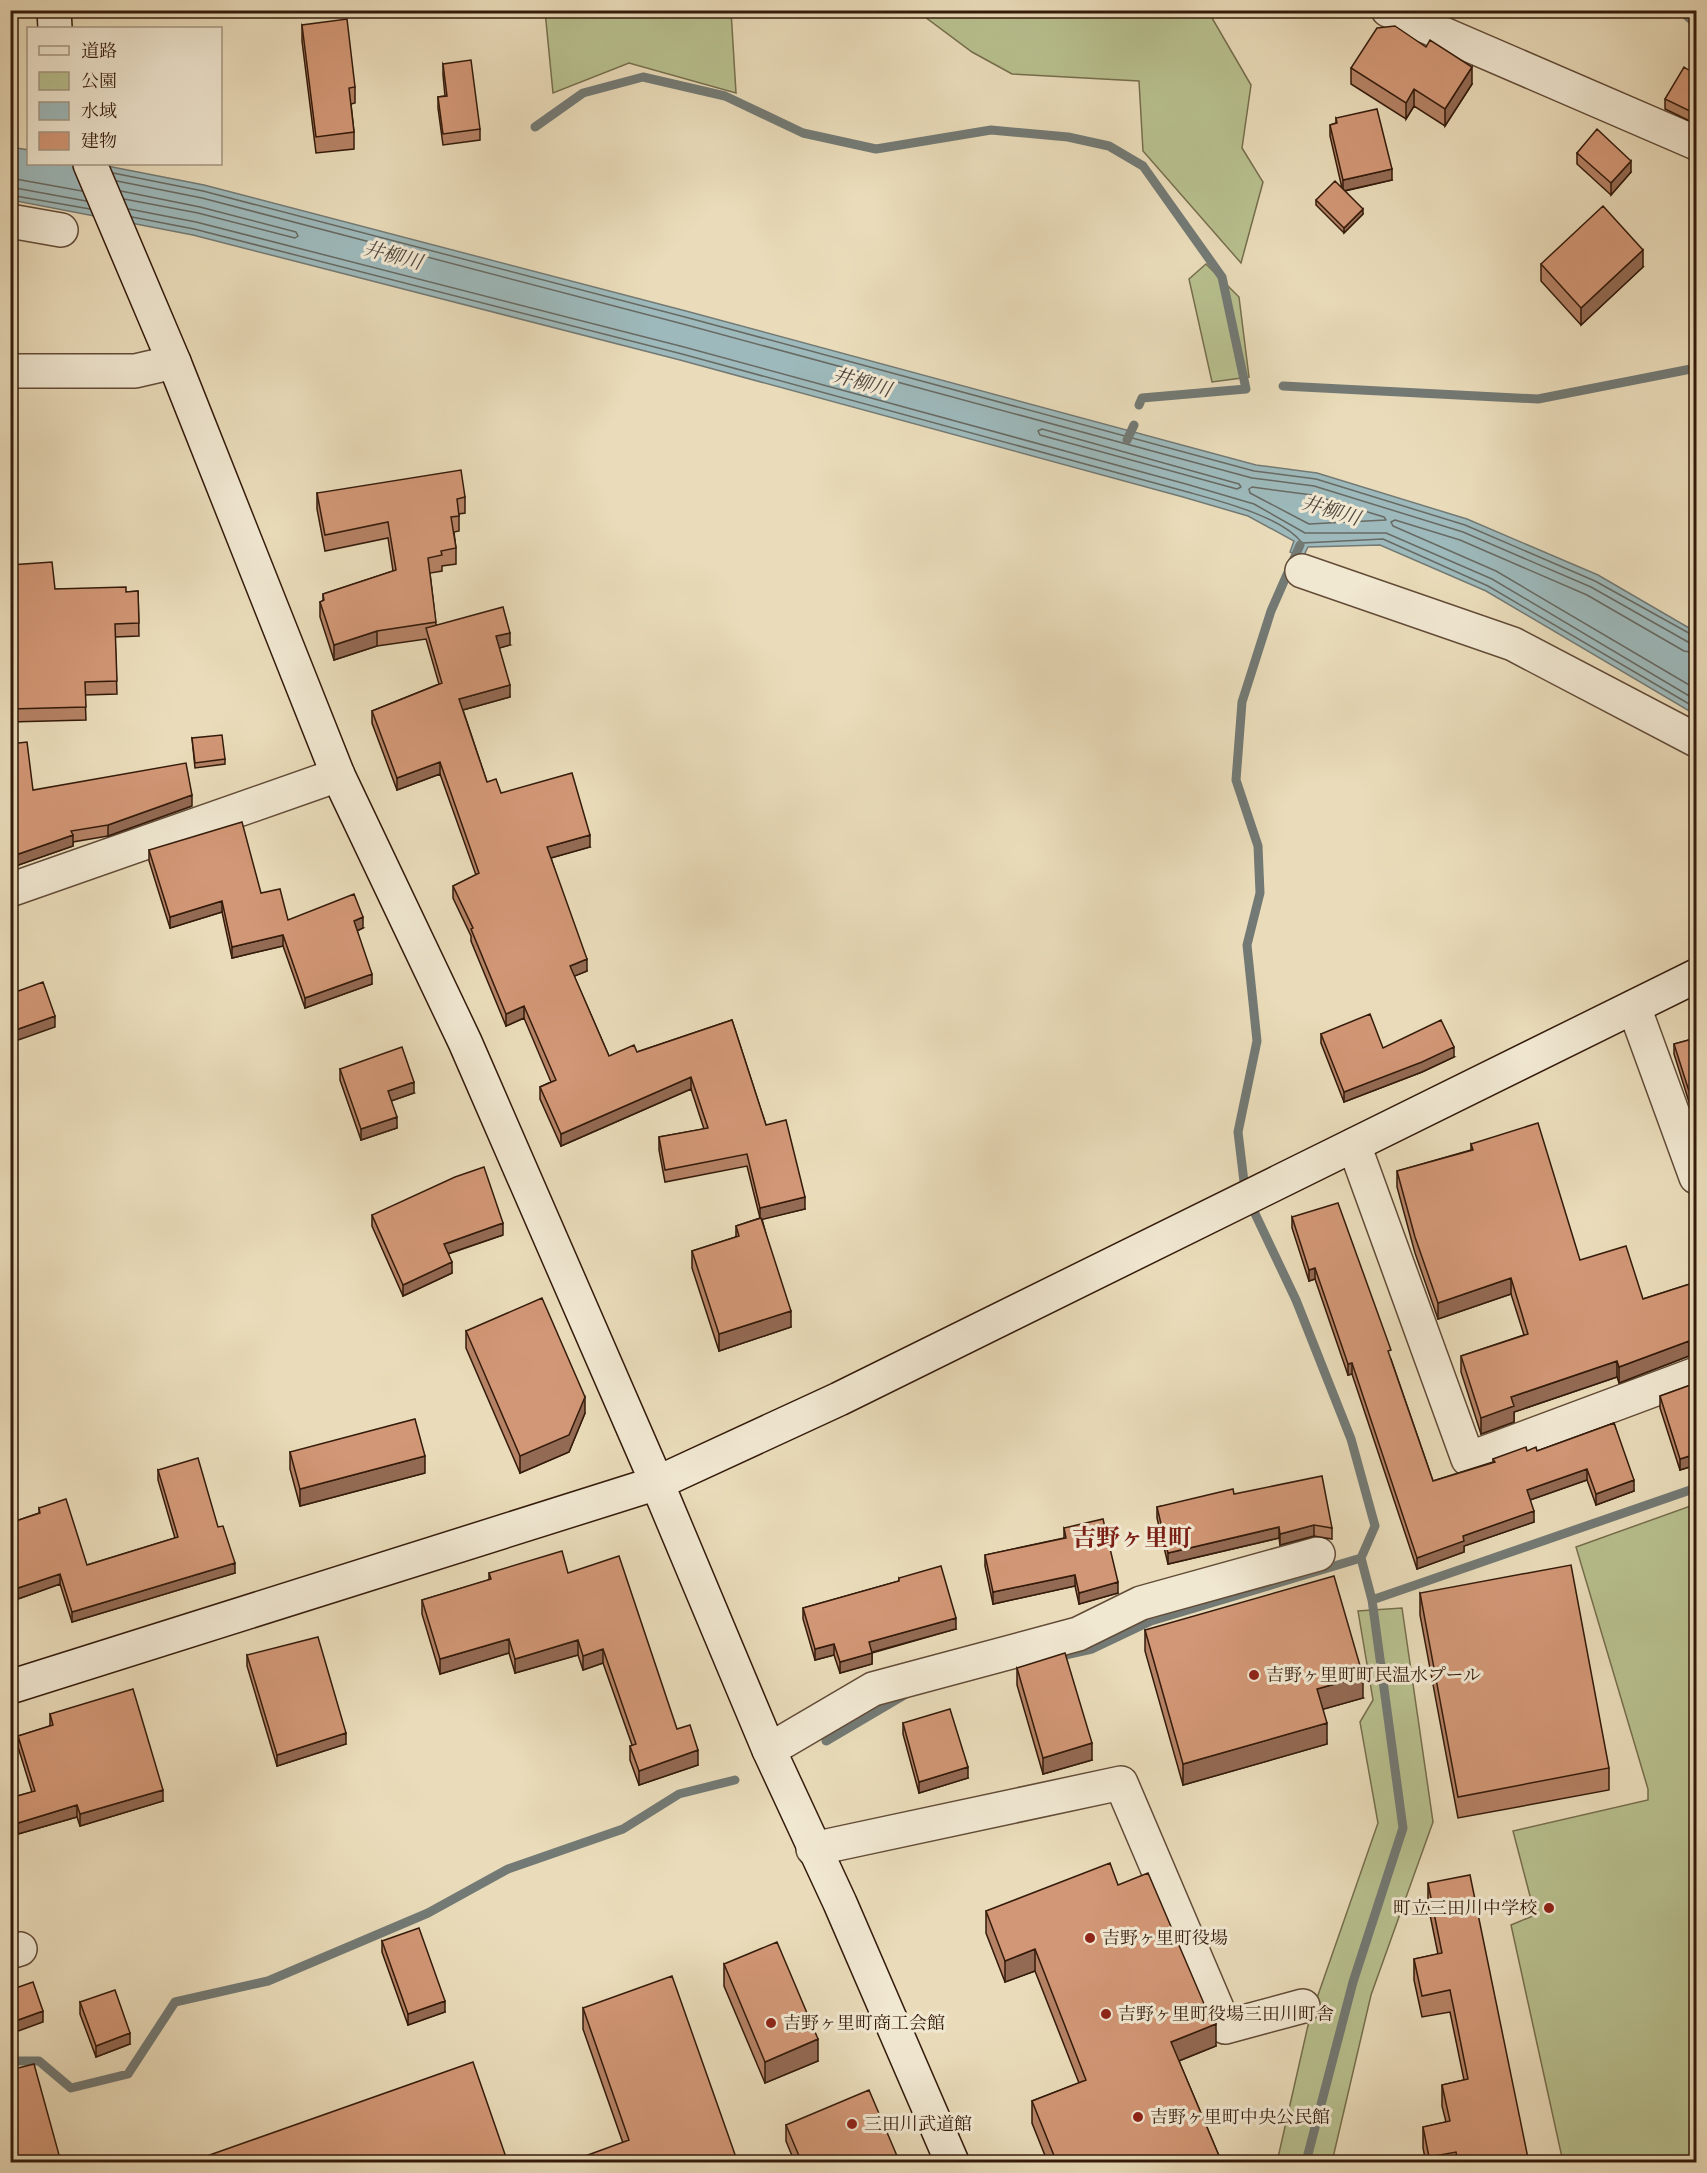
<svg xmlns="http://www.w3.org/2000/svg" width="1707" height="2173" font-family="'IM FELL Great Primer','Noto Serif JP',serif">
<rect width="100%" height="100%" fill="#eadcba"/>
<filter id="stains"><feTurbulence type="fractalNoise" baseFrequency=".00333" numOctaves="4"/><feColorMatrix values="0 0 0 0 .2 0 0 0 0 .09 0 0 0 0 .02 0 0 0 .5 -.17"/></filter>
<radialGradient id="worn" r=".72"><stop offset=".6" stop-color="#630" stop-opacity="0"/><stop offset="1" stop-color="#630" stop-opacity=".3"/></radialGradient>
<path fill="#b8c08f" stroke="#766e4d" stroke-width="1.5" d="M545 11H731L736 93 629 63 553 93Z
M917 11H1208L1251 85 1242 148 1263 182 1241 263 1143 151 1139 81 1012 74 972 52Z
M1206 264 1239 297 1249 377 1212 382 1189 279Z
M1696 1504V2162H1563L1511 1925 1535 1915 1513 1831 1648 1800V1789L1576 1547Z
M1402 1608 1433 1822 1371 1995 1332 2162H1277L1309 2021 1378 1823 1360 1722 1373 1700 1358 1611Z"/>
<path fill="#9db9bb" stroke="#737a75" stroke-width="1.5" d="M11 147 28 150V164H97L204 185 686 311 1256 465 1317 473 1467 519 1598 575 1696 632V715L1486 591 1380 545 1308 547 1303 557 1290 552 1294 541 1248 516 1183 497 680 360 193 235 11 200Z"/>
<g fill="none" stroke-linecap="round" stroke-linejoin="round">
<path stroke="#686a63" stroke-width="1.5" d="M113 173 203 191 685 317 1254 471 1316 479 1465 525 1595 581 1696 637
M10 178 82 191
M117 181 202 198 683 324 1252 478 1314 486 1463 532 1591 587 1688 642 1696 644
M10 187 86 201
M121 191 200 207 296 232 298 236 295 238 198 213 124 199
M10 195 90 209
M129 209 196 222 684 347 1186 484 1254 504 1305 533H1386L1492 579 1696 700
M132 217 194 229 682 354 1184 491C1216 500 1282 516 1302 543L1383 539 1488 586 1696 708
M1042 429 1239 484 1241 487 1237 489 1040 435 1038 431Z
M1252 487 1312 495 1384 517 1386 520 1309 524 1250 493 1249 489Z
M1696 653 1684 651 1587 595 1460 540 1395 520 1391 522 1393 526 1496 571 1696 689"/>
<path stroke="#737a75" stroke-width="9" d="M1680 10 1694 22
M535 127 583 93 643 77 725 96 803 133 876 149 991 130 1068 137 1109 146 1143 166 1222 277 1246 389 1142 398 1139 405
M1283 386 1538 399 1696 368
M1127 440 1134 425
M1245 1190 1238 1132 1257 1041 1247 945 1260 893 1258 846 1236 780 1242 702 1271 611 1300 545
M1250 1203 1296 1300 1351 1439 1375 1526 1361 1558 1372 1600 1403 1828 1353 1982 1306 2162
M1372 1600 1696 1488
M1056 1657 1092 1649 1151 1621 1361 1558
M826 1741 906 1694
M10 2061H39L71 2088 128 2074 175 2002 268 1981 428 1913 508 1869 623 1829 679 1794 735 1780"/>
<g stroke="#624b37" stroke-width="36">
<path id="street" d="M1388 10 1696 143
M10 221 61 230
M10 371H135L174 362
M1302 571 1513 644 1696 740
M10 890 338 775
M1634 1007 1696 1177
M1354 1145 1468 1459 1696 1374
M769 1750 873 1689 1078 1634 1141 1603 1318 1554
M813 1849 1121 1783 1225 2027 1303 2006
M10 1952 20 1949"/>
</g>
<g stroke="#341b0b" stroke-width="36">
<path id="secondary" d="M54 10 55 28
M90 164 174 362 338 775 465 1042 657 1483 769 1750 840 1903 952 2162
M10 1687 657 1483 839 1399 1696 976"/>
</g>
<use href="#street" stroke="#f1e8d2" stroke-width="33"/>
<use href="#secondary" stroke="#f1e8d2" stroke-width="33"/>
</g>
<path fill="#b58265" stroke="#341b0b" stroke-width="1.5" d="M302 25 355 87V103L351 104 354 132V149L316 153 302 41Z
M443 64 480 129V140L443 145 438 108V97L445 96 443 75Z
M1351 68 1472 84 1445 126 1414 106 1406 119 1351 84Z
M1696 75V124L1665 109V99Z
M1336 118 1392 180 1345 191 1363 214 1344 233 1316 205V200L1342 188 1330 136V125L1336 123Z
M1577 153 1631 172 1611 195 1577 164Z
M10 258 17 338V352L10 353Z
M1541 264 1643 267 1581 325 1541 281Z
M317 493 465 497V513L459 514V531L454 532 456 548V564L442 566V571L430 573 436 625 510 645 499 648 510 697 463 710 487 782 501 793 590 847 551 858 587 971 574 976 609 1056 637 1052 732 1020 766 1125 805 1209 762 1219 791 1327 719 1351 692 1268V1251L736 1237V1226L760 1218 747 1166 665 1182 659 1150V1137L704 1129 691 1089 561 1146 540 1099V1087L551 1082 524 1018 506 1026 471 941V936L453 898V886L476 875 440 774 397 790 372 723V711L439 684 426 639 377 646 334 660 320 617V602L323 601V594L393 571 388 538 325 551 317 509Z
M10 565 55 589 126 592 138 591 139 636 115 637 117 694 85 695 86 720 10 722Z
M192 738 225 759V764L195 768Z
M10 744 33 790 192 806 108 836 73 842V846L10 868Z
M149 850 261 893 288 920 363 928 357 931 372 984 305 1008 283 946 232 958 222 912 170 928 149 861Z
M1321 1034 1383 1048 1454 1057 1422 1072 1344 1102 1321 1043Z
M1696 1038 1694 1118 1674 1054V1044Z
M340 1069 414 1093 391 1101 397 1128 361 1140 340 1080Z
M1471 1144 1580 1260 1643 1299 1696 1282V1356H1689L1619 1383 1617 1377 1514 1412V1422L1481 1434 1461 1372V1356L1524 1335 1511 1294 1438 1319 1415 1253 1397 1187V1171L1471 1150Z
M372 1215 503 1235 448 1254 452 1273 403 1296 372 1226Z
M1292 1217 1391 1359 1433 1481 1493 1462V1459L1527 1451H1537L1614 1423 1634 1491 1596 1505 1587 1480 1530 1500 1534 1522 1464 1546V1552L1417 1569 1352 1374 1348 1375 1315 1279 1309 1281 1292 1228Z
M466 1331 585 1413 569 1452 520 1473 466 1348Z
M1696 1383V1465L1680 1470 1660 1408V1396Z
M290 1452 425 1473 300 1506 290 1469Z
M158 1470 218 1527 235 1573 72 1622 60 1584 18 1599 10 1576V1523L39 1513V1508L87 1565 175 1538 158 1480Z
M1234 1494 1332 1528V1539L1314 1536 1280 1545 1279 1538 1168 1564 1157 1518V1507Z
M1064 1528 1118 1593 1079 1604 1075 1586 993 1604 985 1566V1555L1064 1538Z
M489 1573H568L677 1729 698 1765 639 1785 630 1760V1746L632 1745 603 1663 583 1670 578 1655 515 1673 509 1653 440 1674 422 1614V1600L489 1580Z
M899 1578 956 1629 872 1653V1664L840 1673 834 1655 815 1660 803 1619V1608L899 1581Z
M1420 1593 1609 1768V1790L1458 1818 1420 1615Z
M1145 1630 1363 1698 1323 1709 1327 1744 1183 1785 1145 1651Z
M247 1655 346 1744 277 1766 247 1666Z
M1017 1668 1092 1760 1043 1774 1017 1685Z
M50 1714 163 1801 80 1826 77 1817 18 1834 10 1809V1798L32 1792 18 1747V1736L50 1726Z
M903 1723 968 1778 919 1793 903 1734Z
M1428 1883 1529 2163H1426L1423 2148V2127L1446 2122 1442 2106V2085L1464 2080 1450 2012 1422 2017 1414 1980V1959L1438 1954 1428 1905Z
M1118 1885 1216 2046 1179 2061 1222 2163H1048L1032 2123V2101L1079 2083 1035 1971 1005 1982 986 1933V1911Z
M382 1941 445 2012 408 2025 382 1952Z
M724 1964 818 2061 765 2083 724 1986Z
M80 2002 130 2044 96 2057 80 2014Z
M583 2008 738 2163 623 2143 583 2029Z
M786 2125 900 2163H795L786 2141Z"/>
<path fill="#936a53" stroke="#341b0b" stroke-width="1.5" d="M1472 67V84L1445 126V109Z
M1414 89V106L1406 119V103Z
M1631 161V172L1611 195V183Z
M1392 169V180L1343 191V180Z
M1363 209V214L1344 233V228Z
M1643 250V267L1581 325V308Z
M377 631V646L334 660V645Z
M510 633V645L496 649V636Z
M510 685V697L459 711V699Z
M440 762V774L397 790V778Z
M192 795V806L108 836V825Z
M73 835V846L10 868V857Z
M590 835V847L547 859V847Z
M222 901V912L170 928V917Z
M363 917V928L354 932V921Z
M283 935V946L232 958V947Z
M587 959V971L570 978V966Z
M372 974V984L305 1008V998Z
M524 1006V1018L506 1026V1014Z
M55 1016V1027L10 1043V1032Z
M1454 1047V1057L1422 1072 1344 1102V1092Z
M691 1077V1089L561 1146V1134Z
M414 1082V1093L388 1102V1091Z
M1696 1106V1117L1694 1118V1107Z
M397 1117V1128L361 1140V1129Z
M805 1197V1209L760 1220V1208Z
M503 1223V1235L444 1255V1244Z
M452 1262V1273L403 1296V1285Z
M1315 1268V1279L1309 1281V1270Z
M1511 1278V1294L1438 1319V1303Z
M791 1311V1327L719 1351V1334Z
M1689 1341V1356L1619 1383V1367Z
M1617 1361V1377L1514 1412V1422L1481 1434V1418L1511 1397Z
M1352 1363V1374L1348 1375V1364Z
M585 1397V1413L569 1452 520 1473V1456Z
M1696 1454V1465L1680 1470V1459Z
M425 1456V1473L300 1506V1489Z
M1587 1469V1480L1527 1501V1490Z
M1634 1480V1491L1596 1505V1494Z
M1534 1511V1522L1464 1546V1552L1417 1569V1558L1463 1536Z
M1314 1525V1536L1280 1545V1534Z
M1279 1527V1538L1168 1564V1553Z
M235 1563V1573L72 1622V1612Z
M60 1574V1584L18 1599V1588Z
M1075 1575V1586L993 1604V1592Z
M1118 1582V1593L1079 1604V1593Z
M956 1618V1629L869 1653V1642Z
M509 1639V1653L440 1674V1659Z
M578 1640V1655L515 1673V1659Z
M834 1644V1655L815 1660V1649Z
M603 1649V1663L583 1670V1656Z
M872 1653V1664L840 1673V1662Z
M1363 1676V1698L1317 1711V1689Z
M1327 1723V1744L1183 1785V1764Z
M346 1733V1744L277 1766V1755Z
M1092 1743V1760L1043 1774V1758Z
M698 1750V1765L639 1785V1771Z
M968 1767V1778L919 1793V1782Z
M163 1790V1801L80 1826V1814Z
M77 1805V1817L18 1834V1823Z
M1035 1949V1971L1005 1982V1961Z
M445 2001V2012L408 2025V2014Z
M43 2011V2022L10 2034V2023Z
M1216 2024V2046L1171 2064V2042Z
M130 2033V2044L96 2057V2046Z
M818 2039V2061L765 2083V2062Z
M419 2157V2163H404Z"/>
<path fill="#d29776" stroke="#341b0b" stroke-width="1.5" d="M347 19 355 87 349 88 354 132 316 137 302 25Z
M1395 26 1426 47 1430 40 1472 67 1445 109 1414 89 1406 103 1351 68 1377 28Z
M471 60 480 129 443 134 438 97 447 96 443 64Z
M1684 67 1696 75V114L1665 99Z
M1377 109 1392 169 1343 180 1330 125 1337 123 1336 118Z
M1597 129 1631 161 1611 183 1577 153Z
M1335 181 1363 209 1344 228 1316 200Z
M1603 206 1643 250 1581 308 1541 264Z
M10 258H14L17 338 10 339Z
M461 470 465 497 457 499 459 516 451 517 456 548 441 551 442 555 428 558 436 622 377 631 334 645 320 602 324 600 323 594 396 570 388 522 325 535 317 493Z
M52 562 55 589 126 587V592L138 591 139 623 115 624 117 681 85 682 86 707 10 709V565Z
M503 607 510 633 496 636 510 685 459 699 487 782 496 779 501 793 572 773 590 835 547 847 587 959 570 966 609 1056 634 1045 637 1052 732 1020 766 1125 786 1120 805 1197 760 1208 747 1154 665 1170 659 1137 708 1128 691 1077 561 1134 540 1087 556 1080 524 1006 506 1014 471 929 473 928 453 886 479 873 440 762 397 778 372 711 442 683 426 628Z
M222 735 225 759 195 763 192 738Z
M27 742 33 790 186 763 192 795 108 825 71 831 73 835 10 857V744Z
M242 822 261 893 280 889 288 920 354 894 363 917 354 921 372 974 305 998 283 935 232 947 222 901 170 917 149 850Z
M43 982 55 1016 10 1032V994Z
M1370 1014 1383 1048 1441 1020 1454 1047 1422 1062 1344 1092 1321 1034Z
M1696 1038V1106L1694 1107 1674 1044Z
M402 1047 414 1082 388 1091 397 1117 361 1129 340 1069Z
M1538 1123 1580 1260 1626 1246 1643 1299 1696 1282V1340L1689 1341 1619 1367 1617 1361 1511 1397 1514 1406 1481 1418 1461 1356 1528 1334 1511 1278 1438 1303 1415 1237 1397 1171 1473 1150 1471 1144Z
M484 1167 503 1223 444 1244 452 1262 403 1285 372 1215 455 1177Z
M1338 1203 1391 1350 1388 1351 1433 1481 1495 1462 1493 1459 1526 1447 1527 1451 1536 1447 1537 1451 1614 1423 1634 1480 1596 1494 1587 1469 1527 1490 1534 1511 1463 1536 1464 1541 1417 1558 1352 1363 1348 1364 1315 1268 1309 1270 1292 1217Z
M761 1218 791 1311 719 1334 692 1251 739 1236 736 1226Z
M542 1298 585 1397 569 1435 520 1456 466 1331Z
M1696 1383V1454L1680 1459 1660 1396Z
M415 1419 425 1456 300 1489 290 1452Z
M198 1458 218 1527 223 1526 235 1563 72 1612 60 1574 18 1588 10 1566V1523L40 1513 39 1508 66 1499 87 1565 178 1537 158 1470Z
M1322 1476 1332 1528 1314 1525 1280 1534 1279 1527 1168 1553 1157 1507 1233 1489 1234 1494Z
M1103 1519 1118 1582 1079 1593 1075 1575 993 1592 985 1555 1066 1538 1064 1528Z
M562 1551 568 1573 619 1556 677 1729 690 1725 698 1750 639 1771 630 1746 636 1744 603 1649 583 1656 578 1640 515 1659 509 1639 440 1659 422 1600 491 1579 489 1573Z
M1571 1565 1609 1768 1458 1797 1420 1593Z
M941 1566 956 1618 869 1642 872 1653 840 1662 834 1644 815 1649 803 1608 899 1581V1578Z
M1334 1576 1363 1676 1317 1689 1327 1723 1183 1764 1145 1630Z
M318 1637 346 1733 277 1755 247 1655Z
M1065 1653 1092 1743 1043 1758 1017 1668Z
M133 1689 163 1790 80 1814 77 1805 18 1823 10 1798 35 1791 18 1736 53 1725 50 1714Z
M950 1709 968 1767 919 1782 903 1723Z
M1110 1863 1118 1885 1148 1873 1208 2013 1216 2024 1171 2042 1222 2163H1057L1032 2101 1086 2080 1035 1949 1005 1961 986 1911Z
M1470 1875 1529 2163H1458L1456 2152 1429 2157 1423 2127 1450 2121 1442 2085 1468 2079 1450 1990 1422 1996 1414 1959 1442 1953 1428 1883Z
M419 1928 445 2001 408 2014 382 1941Z
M777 1942 818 2039 765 2062 724 1964Z
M672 1976 738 2163H566L629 2140 583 2008Z
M33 1982 43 2011 10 2023V1990Z
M115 1990 130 2033 96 2046 80 2002Z
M473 2062 508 2163H421L419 2157 404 2163H187Z
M34 2064 61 2162V2163H10V2070Z
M869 2090 900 2163H802L786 2125Z"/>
<g fill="#8f2418" stroke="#f1e8d2" stroke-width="2">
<circle cx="1254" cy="1675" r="6"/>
<circle cx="1549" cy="1908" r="6"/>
<circle cx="1090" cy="1938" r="6"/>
<circle cx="1106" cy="2014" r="6"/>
<circle cx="771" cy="2023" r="6"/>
<circle cx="1138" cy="2117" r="6"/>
<circle cx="852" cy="2124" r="6"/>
</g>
<g text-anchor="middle" stroke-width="6" stroke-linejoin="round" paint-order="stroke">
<g font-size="18" fill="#341b0b" stroke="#f1e8d2" text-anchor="start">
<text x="1266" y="1681">吉野ヶ里町町民温水プール</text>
<text x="1537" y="1914" text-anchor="end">町立三田川中学校</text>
<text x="1102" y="1944">吉野ヶ里町役場</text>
<text x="1118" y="2020">吉野ヶ里町役場三田川町舎</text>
<text x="783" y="2029">吉野ヶ里町商工会館</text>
<text x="1150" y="2123">吉野ヶ里町中央公民館</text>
<text x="864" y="2130">三田川武道館</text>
</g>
<g font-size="20" font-style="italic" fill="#544a40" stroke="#f1e8d2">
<text transform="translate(393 255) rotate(15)" y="7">井柳川</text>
<text transform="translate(862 382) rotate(16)" y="7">井柳川</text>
<text transform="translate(1331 510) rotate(17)" y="7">井柳川</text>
</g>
<g font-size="24" font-weight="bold" fill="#7a1f14" stroke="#f1e8d2">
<text x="1132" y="1546">吉野ヶ里町</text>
</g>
</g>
<rect width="1707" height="2173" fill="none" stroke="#eadcba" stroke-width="36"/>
<rect x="12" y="12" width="1683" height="2149" fill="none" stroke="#341b0b" stroke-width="3"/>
<rect x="18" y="18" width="1671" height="2137" fill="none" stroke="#341b0b" stroke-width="1.5"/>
<rect x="27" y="27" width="195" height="138" fill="#f1e8d2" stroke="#a59682" stroke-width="1.5"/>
<rect x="39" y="46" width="30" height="9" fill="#f1e8d2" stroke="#a59682" stroke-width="1.5"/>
<text x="81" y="57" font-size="18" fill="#341b0b">道路</text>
<rect x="39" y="72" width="30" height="18" fill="#b8c08f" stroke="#a59682" stroke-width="1.5"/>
<text x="81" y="87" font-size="18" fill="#341b0b">公園</text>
<rect x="39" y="102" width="30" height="18" fill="#9db9bb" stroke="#a59682" stroke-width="1.5"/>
<text x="81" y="117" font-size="18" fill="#341b0b">水域</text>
<rect x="39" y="132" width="30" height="18" fill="#d29776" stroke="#a59682" stroke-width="1.5"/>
<text x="81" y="147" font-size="18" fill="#341b0b">建物</text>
<rect width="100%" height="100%" filter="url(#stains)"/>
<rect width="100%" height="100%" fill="url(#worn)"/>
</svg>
